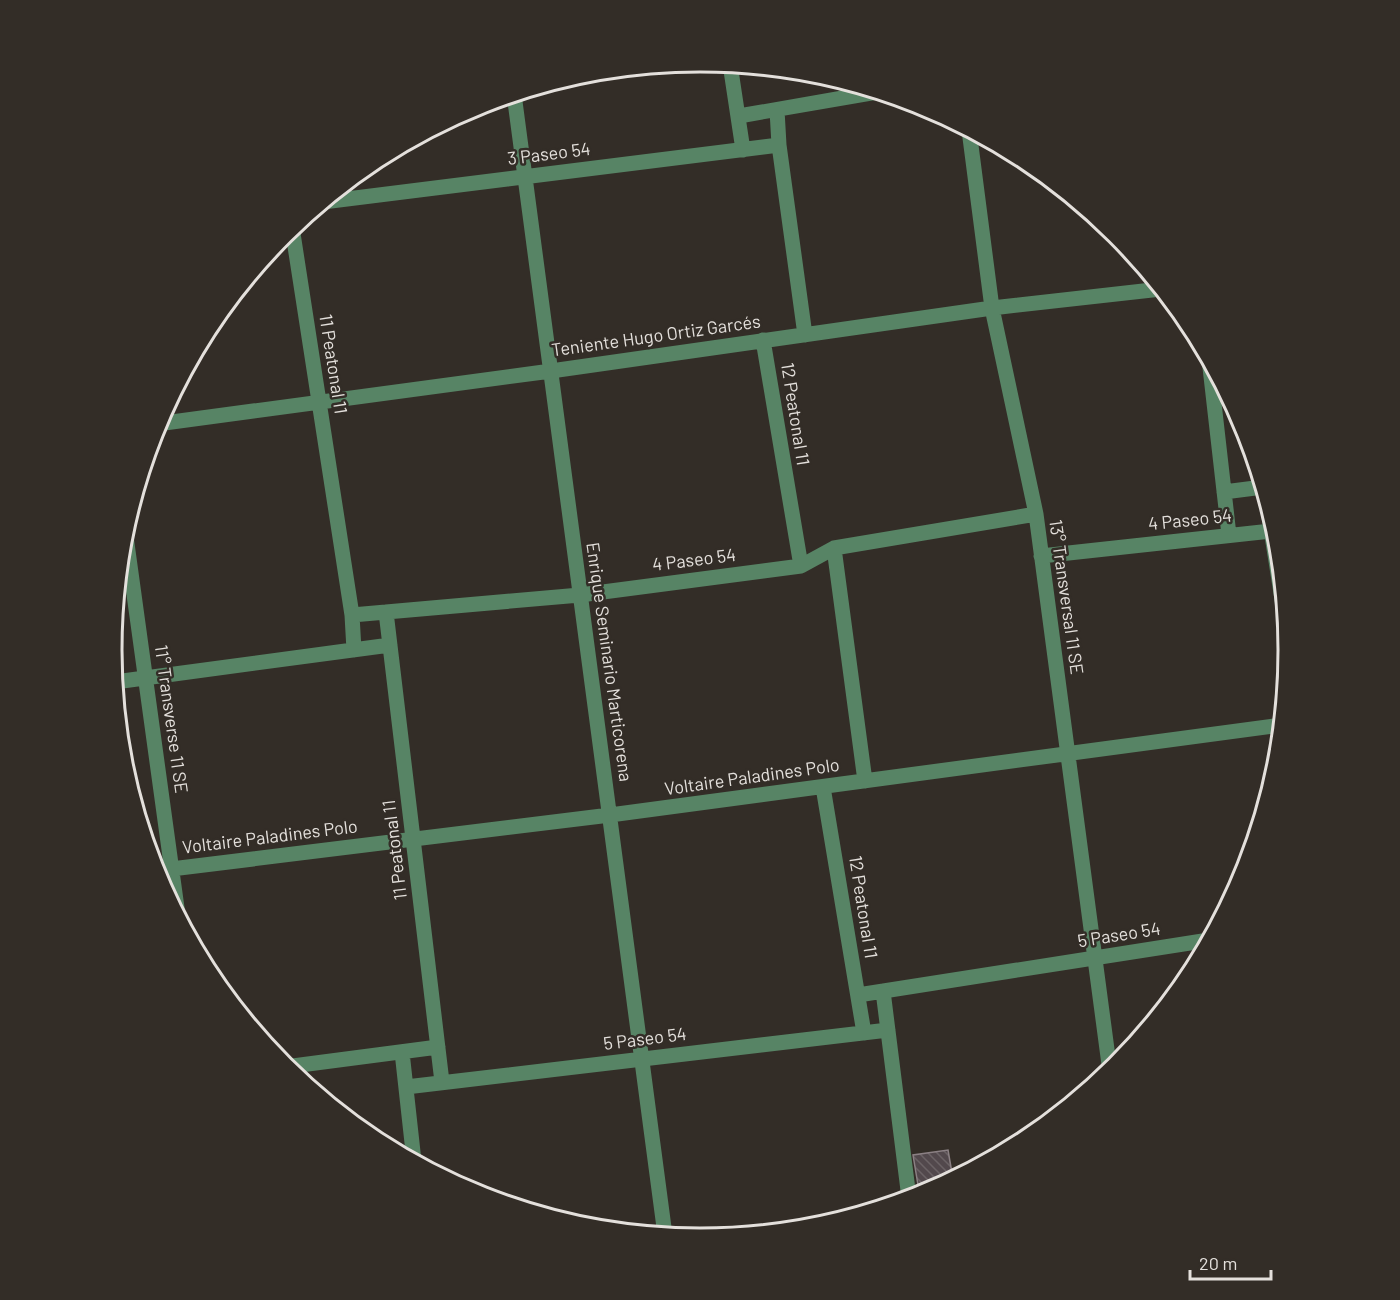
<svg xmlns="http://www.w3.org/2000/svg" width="1400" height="1300" font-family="Barlow,sans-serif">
<defs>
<pattern id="building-back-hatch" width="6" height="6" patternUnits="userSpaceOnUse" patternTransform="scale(1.5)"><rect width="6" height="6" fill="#52484c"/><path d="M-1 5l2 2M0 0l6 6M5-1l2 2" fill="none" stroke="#6b6265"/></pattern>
</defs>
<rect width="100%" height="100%" fill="#332d27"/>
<path fill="url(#building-back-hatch)" stroke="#8b8084" stroke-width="1.5" d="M948 1150 953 1179 918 1185 913 1155Z"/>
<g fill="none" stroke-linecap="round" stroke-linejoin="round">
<path stroke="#578465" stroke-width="15" d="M730 64 743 150
M514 94 665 1235
M777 110 779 145 805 335
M739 116 877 92
M969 130 992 308 1036 514 1110 1072
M323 202 779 145
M292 227 352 615 354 650
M763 340 801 566
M1209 359 1229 535
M157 424 551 371 992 308 1161 289
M1224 492 1263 487
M1266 498 1287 631
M125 529 178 915
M834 548 865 781
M1041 556 1271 531
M386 612 442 1082
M352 615 580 595 801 566 834 548 1036 514
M115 682 390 645
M823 787 864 1033
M155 871 610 815 1281 725
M883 991 909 1198
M858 995 1209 940
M402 1052 414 1161
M285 1067 438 1047
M406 1087 888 1030"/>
</g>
<g text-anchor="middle" stroke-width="5" stroke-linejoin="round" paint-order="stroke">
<g font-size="18" fill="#e4e0dc" stroke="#332d27">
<text transform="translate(549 154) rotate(-7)" y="6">3 Paseo 54</text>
<text transform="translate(656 336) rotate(-8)" y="6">Teniente Hugo Ortiz Garcés</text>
<text transform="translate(333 364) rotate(81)" y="6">11 Peatonal 11</text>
<text transform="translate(795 414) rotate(81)" y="6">12 Peatonal 11</text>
<text transform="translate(1190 520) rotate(-6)" y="6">4 Paseo 54</text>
<text transform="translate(694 560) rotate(-7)" y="6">4 Paseo 54</text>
<text transform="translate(1066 597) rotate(82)" y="6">13° Transversal 11 SE</text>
<text transform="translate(609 662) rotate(82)" y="6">Enrique Seminario Marticorena</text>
<text transform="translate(171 719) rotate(82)" y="6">11° Transverse 11 SE</text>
<text transform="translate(752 777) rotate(-8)" y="6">Voltaire Paladines Polo</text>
<text transform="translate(270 837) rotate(-7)" y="6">Voltaire Paladines Polo</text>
<text transform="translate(395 850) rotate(-97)" y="6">11 Peatonal 11</text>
<text transform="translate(863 907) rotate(81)" y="6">12 Peatonal 11</text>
<text transform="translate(1119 935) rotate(-9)" y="6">5 Paseo 54</text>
<text transform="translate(645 1039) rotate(-7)" y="6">5 Paseo 54</text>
</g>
</g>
<path d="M0 0H1400V1300H0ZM122 650a578 578 0 1 1 1156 0a578 578 0 1 1-1156 0Z" fill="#332d27" fill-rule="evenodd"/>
<path fill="none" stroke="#e4e0dc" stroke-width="3" d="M122 650a578 578 0 1 1 1156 0a578 578 0 1 1-1156 0Z"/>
<path d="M1190 1270v9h81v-9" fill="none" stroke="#e4e0dc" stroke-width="3"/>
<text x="1199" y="1270" font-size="18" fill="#e4e0dc" stroke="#332d27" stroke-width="4.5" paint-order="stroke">20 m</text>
</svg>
